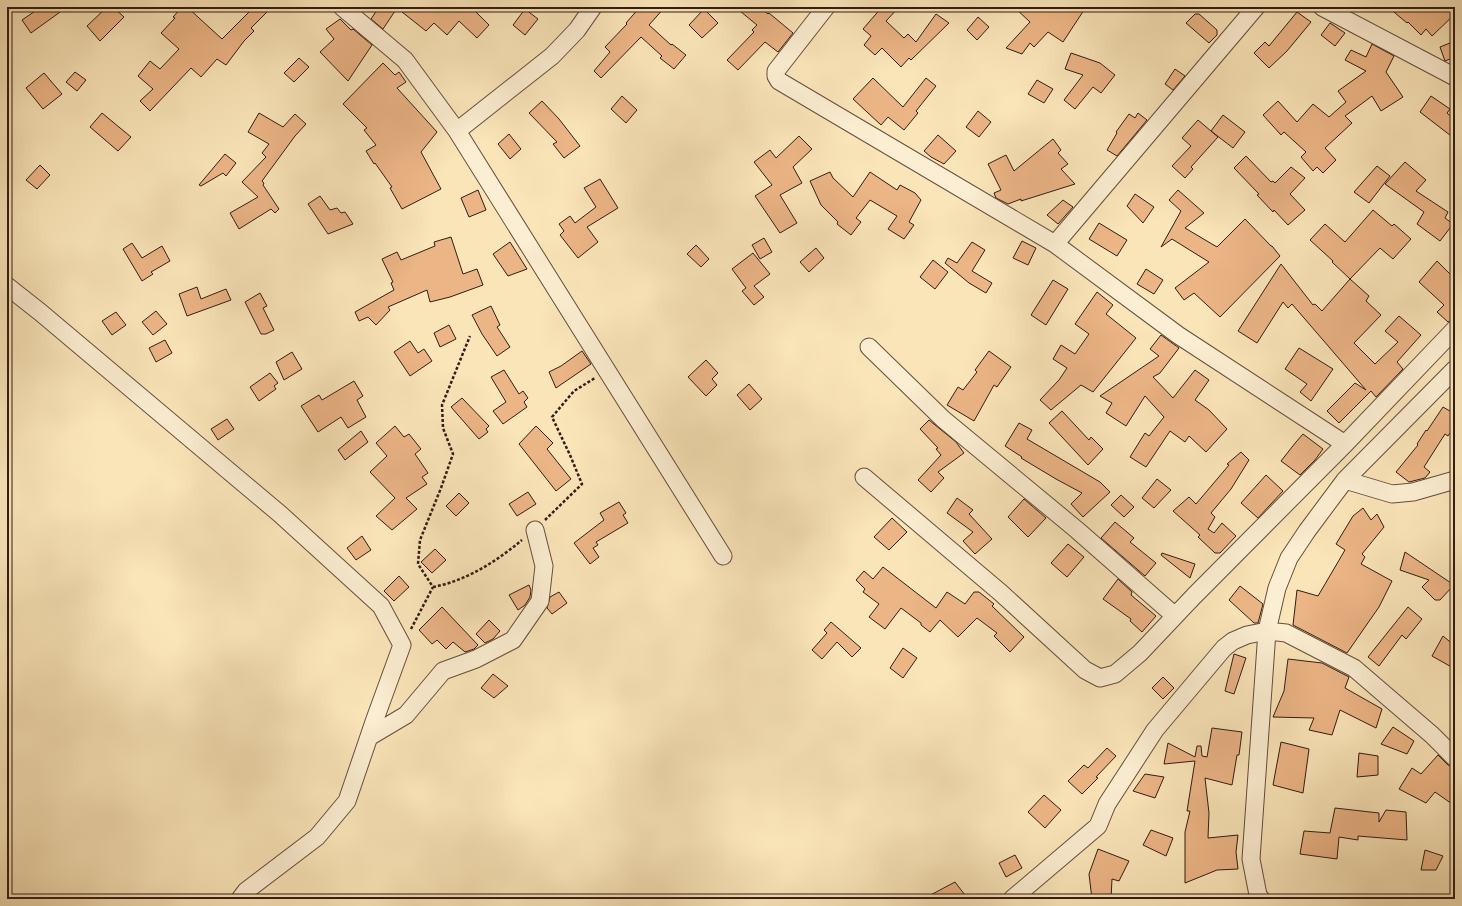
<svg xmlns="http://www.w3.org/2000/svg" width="1462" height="906" font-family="'Libre Caslon Text',serif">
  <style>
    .building { fill: #ecb586; stroke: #331c13 }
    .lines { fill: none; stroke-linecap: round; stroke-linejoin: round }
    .street-casing { stroke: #654e3c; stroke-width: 19 }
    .path { stroke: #331c13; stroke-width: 2.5; stroke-dasharray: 3 2; stroke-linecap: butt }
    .street { stroke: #fceed2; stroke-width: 17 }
  </style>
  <rect width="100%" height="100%" fill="#fae5b9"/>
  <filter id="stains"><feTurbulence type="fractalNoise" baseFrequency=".005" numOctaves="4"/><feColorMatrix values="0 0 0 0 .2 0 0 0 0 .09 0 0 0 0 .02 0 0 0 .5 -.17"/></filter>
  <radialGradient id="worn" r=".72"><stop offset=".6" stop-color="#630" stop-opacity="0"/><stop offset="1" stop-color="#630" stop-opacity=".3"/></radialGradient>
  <path class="building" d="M41,7h26l-36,26 -9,-13z
    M107,7h6l11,10 -24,24 -13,-15z
    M182,7h5l35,32 32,-32h18l-21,21 3,3 -10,10 -18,24 -9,-6 -16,18 -10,-9 -41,43 -10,-10 13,-12 -15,-13 12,-15 10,8 19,-20 -18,-16 14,-15 -2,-1z
    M379,7h92l18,18 -12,13 -18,-17 -12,14 -13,-12 -8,8 -29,-23 -14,21 -12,-10z
    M640,7h25l-16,18 22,20 1,-1 14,11 -12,14 -14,-11 2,-2 -21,-19 -40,41 -7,-7 16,-19 -5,-5 22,-23 -1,-1z
    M735,7h25l8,7 1,-1 24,20 -15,19 -13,-10 -27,28 -11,-10 27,-28 -2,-2 5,-5z
    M882,7h17l-13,14 18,17 4,-4 8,8 20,-28 13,9 -38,37 -2,-2 -8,9 -19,-19 -7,7 -11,-10 7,-9 -8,-7z
    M1014,7h72l-23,35 -15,-10 -14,15 -4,-4 -8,11 -16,-6 24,-26z
    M1388,7h26l7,5 5,-5h29v7l-23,22 -6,-7 -5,6 -13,-13 -1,1z
    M525,9l13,10 -13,16 -12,-10z
    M704,9l14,14 -16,15 -13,-13z
    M1297,12l14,10 -24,29 -18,17 -15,-15 11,-11 4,4z
    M1195,14h4l18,16v5l-8,8 -23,-20z
    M978,17l11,10 -12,13 -10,-10z
    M340,19l11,11 2,-1 19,16 -24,36 -28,-29 14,-13 -8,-10z
    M1330,23l15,10 -10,13 -14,-11z
    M1455,41v16l-10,4 -5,-14z
    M1372,44l22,12 -8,16 17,25 -22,14 -9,-15 -27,20 7,7 -27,25 11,12 -13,13 -6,-6 -4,4 -12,-14 5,-5 -22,-20 -3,3 -18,-20 15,-14 19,21 16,-18 16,13 17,-15 -8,-11 28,-20 -21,-11 6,-10 15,7z
    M1071,53l29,10 15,12 -14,18 -8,-6 -18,22 -11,-9 19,-25 -18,-6z
    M299,58l10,9 -15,15 -10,-9z
    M383,63l12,12 4,-3 7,10 -9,6 40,44 -16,20 20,37 -39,20 -12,-21 2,-1 -17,-24 -1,1 -8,-13 10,-6 -12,-15 3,-2 -24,-24z
    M1175,69l10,7 -12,14 -8,-6z
    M75,72l11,8 -9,11 -11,-9z
    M44,73l18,21 -19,15 -17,-21z
    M873,78l30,29 23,-29 10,8 -20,25 2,2 -14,17 -16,-13 -7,8 -28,-26z
    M1037,80l16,9 -9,14 -16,-9z
    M622,96l15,14 -11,13 -15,-14z
    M1431,96l19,13 -3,4 8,7v19l-35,-27z
    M542,101l17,18 21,27 -16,12 -11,-14 4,-2 -28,-29z
    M978,111l13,11 -12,15 -13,-10z
    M102,113l29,24 -13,14 -28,-24z
    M259,113l24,14 12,-13 11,10 -11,12 -33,45 2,2 -1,2 16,24 -4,4 -4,-4 -32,20 -9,-16 28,-16 -16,-15 24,-25 -4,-4 7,-9 -21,-12z
    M1138,113l9,7 -30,36 -10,-6 10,-17 -1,-1 13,-18 6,4z
    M1223,115l22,17 -12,16 -22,-17z
    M1198,120l20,17 -27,30 2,2 -8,9 -13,-12 19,-20 -9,-8z
    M509,134l12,15 -11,10 -12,-15z
    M938,135l18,16 -12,13 -13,-7 -7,-6z
    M799,136l13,13 -19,18 9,16 -22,12 17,28 -17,10 -25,-37 17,-11 -18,-23 16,-12 6,8z
    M1053,139l8,11 -3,3 10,11 -7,5 14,15 -54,17v-2l-13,5 -12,-6 -2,-5 7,-3 -13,-26 18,-9 8,16z
    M225,154l11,9 -10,13 -3,-3 -22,13 -2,-1z
    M1246,156l25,26 2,-1 2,2 16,-16 14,11 -15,16 15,16 -17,15 -14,-15 -1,2 -16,-17 2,-1 -25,-26z
    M1405,162l21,18 -10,11 32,21 -3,6 8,6 -13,17 -23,-17 7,-12 -39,-28z
    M40,165l10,10 -13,14 -11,-9z
    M1377,166l13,10 -21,27 -15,-11z
    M830,172l3,6 20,19 17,-25 27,18 3,-5 15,8 6,7 -12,22 5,3 -10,14 -16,-10 9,-13 -27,-16 -14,18 5,4 -10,13 -14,-11 1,-2 -17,-17 -11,-24z
    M600,179l18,29 -31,19 11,15 -20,16 -18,-23 4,-4 -5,-7 11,-8 5,7 21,-16 -12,-19z
    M478,190l8,20 -17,7 -8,-19z
    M1178,190l26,23 -19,15 32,19 28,-28 26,27h1l8,10 -60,61 -26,-24 -10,7 -9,-12 34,-26 -37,-23 -11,8 20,-36 -12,-11z
    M1135,194l19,13 -11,16 -16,-17z
    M320,196l10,14 7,-2 4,5 4,-1 8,12 -25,10 -20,-30z
    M1063,200l10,7 -15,17 -11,-9z
    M1373,210l19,16 2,-2 17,15 -18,20 -13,-11 -30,31 -18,-17 1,-1 -23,-21 15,-16 20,18z
    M1099,223l28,17 -10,16 -28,-17z
    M451,237l12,37 14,-5 6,16 -33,12 -20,5 -3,-12 -39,17 2,3 -14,15 -8,-8 -9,4 -4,-9 39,-22 -3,-7 2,-1 -11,-23 15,-7 4,8 34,-14 -1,-4z
    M764,238l8,14 -12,7 -8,-14z
    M1022,241l14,7 -8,17 -15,-7z
    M510,242l17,27 -19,7 -15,-22z
    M972,242l13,8 -13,21 20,12 -6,10 -17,-10 -24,-20 3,-5 9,5z
    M132,243l10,15 20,-12 8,15 -19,11 2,2 -11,7 -19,-32z
    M696,245l13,14 -8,8 -14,-13z
    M816,248l8,10 -15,14 -9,-10z
    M753,253l17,21 -16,12 10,11 -10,8 -12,-14 4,-3 -14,-19z
    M933,260l15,12 -13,17 -15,-12z
    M1437,261l18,18v40l-7,3 -11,-10 7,-7 -25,-23z
    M1281,264l32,41 2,-1 7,7 28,-32 19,17 -3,5 15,14 -27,28 21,21 23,-22 -13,-11 14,-15 22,19 -24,27 6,7 -27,28 -5,-6 -32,32 -12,-12 28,-28 11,7 -74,-86 -4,4 -5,-6 -26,41 -19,-12z
    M1146,269l17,11 -9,14 -17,-10z
    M1053,280l15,9 -22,36 -15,-10z
    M197,287l4,12 25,-10 5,11 -44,16 -8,-22z
    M1097,292l16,13 -7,9 30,24 -43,54 -12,-7 -30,25 -11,-10 19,-20 8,-12 -14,-9 8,-14 14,9 14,-20 -14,-10z
    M260,293l7,13 -4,2 11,22 -8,4h-5l-16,-32z
    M491,306l9,19 -3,2 13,20 -13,9 -15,-22 -10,-19z
    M156,311l11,13 -14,11 -11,-13z
    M116,312l10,13 -14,10 -10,-14z
    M449,325l7,14 -16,8 -6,-14z
    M1161,335l18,13 -19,25 -7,4 20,21 22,-28 14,10 -14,20 14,10 18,19 -21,23 -17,-16 -4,6 -15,-11 -24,36 -16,-10 15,-24 4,3 15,-19 -19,-21 -19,30 -20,-13 6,-10 -12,-7 59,-40 -9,-7z
    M165,340l7,13 -16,9 -7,-14z
    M410,341l8,12 6,-4 8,12 -22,15 -16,-24z
    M1299,348l34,21 -22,32 -11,-9 7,-8 -22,-15z
    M582,351l9,13 -35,24 -7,-16 12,-6z
    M989,351l22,16 -14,20 -3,-2 -20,36 -27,-16 11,-18 5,3 14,-18 -2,-2z
    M292,352l10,17 -18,11 -8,-18z
    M706,360l12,13 -6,6 5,6 -11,11 -18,-19z
    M504,370l15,24 4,-3 5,7 -4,4 3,5 -24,17 -10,-13 13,-9 -15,-25z
    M270,373l8,10 -4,3 2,3 -17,12 -9,-14z
    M354,381l9,15 -6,4 9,17 -18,11 -7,-11 -23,15 -17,-26 18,-11 3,5z
    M749,384l13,15 -12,11 -13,-15z
    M462,398l27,28 -3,3 2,3 -9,7 -28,-32z
    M1443,407l12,7v12l-7,10 -3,-2 -21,33 6,5 -5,6 -16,4 -13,-10 22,-27 -1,-1 9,-14 1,1z
    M1062,411l27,29 2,-3 12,12 -15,16 -39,-42z
    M227,419l7,10 -16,11 -7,-11z
    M929,420l27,22 8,11 -26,19 6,6 -13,14 -13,-12 23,-25 -5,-6 2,-1 -18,-19z
    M1019,423l13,7 -5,9 73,43 10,10 -27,25 -12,-13 11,-11 -26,-14 -35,-21 1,-1 -17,-11z
    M395,426l9,11 5,-3 12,15 -6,5 13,19 -6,4 5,7 -21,14 11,11 -25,21 -16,-14 19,-18 -25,-26 17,-16 -11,-13z
    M536,426l17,17 -6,6 24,30 -15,12 -37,-47z
    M361,431l7,11 -23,18 -7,-10z
    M1303,434l20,15 -8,11 -15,15 -19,-14 15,-19z
    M1241,452l8,8 -18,29 -20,24 4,4 -7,12 6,4 8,-10 14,13 -16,17h-5l-17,-16 2,-2 -27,-24 16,-14 7,7 33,-39 -2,-1z
    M1266,475l17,16 -25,27 -17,-15z
    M1157,479l14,11 -17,18 -12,-10z
    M528,492l8,12 -19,12 -8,-12z
    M459,493l10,10 -13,13 -10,-10z
    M1121,495l13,12 -10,10 -13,-12z
    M957,498l16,12 -4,4 23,25 -17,15 -12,-13 10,-9 -26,-19z
    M1024,499l22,19 -18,19 -20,-20z
    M619,502l7,11 -3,2 5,8 -32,19 2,3 -5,3 6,9 -9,7 -16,-21 30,-23 -4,-7z
    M1363,508l8,12 6,-6 7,13 -22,27 3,3 -4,7 31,17 -13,26 -32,46 -54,-28 4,-35 21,6 27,-46 -9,-6 17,-28z
    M892,518l15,14 -18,18 -15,-13z
    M1115,522l19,16 -4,4 26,21 -11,13 -44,-38z
    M362,536l9,14 -15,10 -9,-12z
    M1068,544l16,13 -17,20 -16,-14z
    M435,549l11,11 -14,13 -11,-11z
    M1405,552l46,31 -1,2 2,2 -12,13h-5l-13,-13 7,-7 -29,-10z
    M1162,553l33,11 -5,14 -29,-23z
    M883,567l53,41 11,-16 18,12 9,-12h5l15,12 -2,2 32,31 -14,15 -16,-16 3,-3 -20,-15 -19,19 -18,-17 -10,12 -9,-7v-2l-20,-15 -16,21 -16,-12 10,-13 -16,-12 2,-3 -9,-9 8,-9 9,8z
    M399,576l10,11 -15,14 -10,-10z
    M1118,579l14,13 -1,3 25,21 -14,16 -12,-11 1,-2 -28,-20z
    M529,585l2,5 -1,7 -5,8 -7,5 -9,-15z
    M1240,586l23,18 -5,19h-4l-25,-23z
    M559,592l8,11 -15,11 -5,-6 3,-11z
    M442,607l36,38 -4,4 -9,3 -12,-10 -7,7 -9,-9 -5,4 -13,-14z
    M1408,607l14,12 -16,20 -4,-4 -23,31 -11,-9z
    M489,620l11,11 -7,8 -8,4 -9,-9z
    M831,622l30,26 -9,9 -15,-15 -15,17 -10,-9 15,-17 -3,-3z
    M1443,636l12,10v23l-23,-13z
    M903,648l14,10 -14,20 -13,-10z
    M1234,654l12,4 -12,36 -9,-3z
    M1288,659l34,4 27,14 -4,11 37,21 -6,19 -36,-18 -8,25 -23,-5 5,-12 -41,-1 11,-26z
    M493,674l15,12 -14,12 -13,-10z
    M1163,677l11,11 -11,11 -11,-11z
    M1393,727l21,14 -7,13 -26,-10z
    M1212,728l30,4 -3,23h-2l-5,30 -27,-7 4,35 -1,25 30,-3 -2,17 2,17 -21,1 -32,13v-51l5,-21h-3l8,-50 -31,3 4,-21 27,14 2,-11h4l1,10 5,1z
    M1281,742l28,7 -6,44 -30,-8z
    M1107,748l9,8 -20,21 2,1 -16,16 -14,-13 16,-16 4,3z
    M1359,753l19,3v19l-21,2z
    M1438,755l10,10 7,3v38l-20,-14 -9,11 -27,-14 13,-21 9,6z
    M1145,774l19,3 -9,21 -22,-7z
    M1044,795l17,15 -16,18 -17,-16z
    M1335,808l44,5v9l7,-12 20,2 1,28 -49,-4v4l-19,-3 -2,22 -37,-5 4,-23 26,2z
    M1151,830l22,8 -7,18 -23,-11z
    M1098,849l31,12 -10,20 -7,-2 -1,20h-19l-3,-25z
    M1425,850l18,6 -7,14h-15z
    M1015,855l7,13 -16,9 -7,-14z
    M955,882l13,17h-45z"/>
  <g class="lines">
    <defs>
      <path id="street" d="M342,7l63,53 52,71 266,425
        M826,7l-50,64v5l3,5 276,163 123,91 167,109
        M1322,7l133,70
        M457,131l95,-75 25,-26 16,-23
        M1055,244l201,-237
        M7,286l33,26 240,202 101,92 21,39 -27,74 -28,82 -30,36 -71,54 -6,8
        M869,347l74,72 134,111 98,86
        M864,477l137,116 84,77 15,8 15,-4 25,-21 54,-57 151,-152 110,-115
        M1345,480l47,14 21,-2 42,-12
        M369,737l37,-22 37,-44 33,-12 37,-19 27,-39 4,-35 -9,-36
        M1012,899l86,-73 9,-22 48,-74 69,-82 9,-7 14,-6 20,-4 19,2 68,35 78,67 23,23
        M1261,899l-3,-4 -7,-36 16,-228 10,-43 12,-30 18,-27 38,-51 110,-111"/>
    </defs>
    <use href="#street" class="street-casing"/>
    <path class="path" d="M545,520l37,-36 -12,-29 -18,-38 22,-26 21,-13
      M433,587c33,-6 64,-26 89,-47
      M411,629l22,-42 -15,-23 2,-24 21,-52 12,-34 -10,-26 -1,-23 28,-69"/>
    <use href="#street" class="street"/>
  </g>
  <rect width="1462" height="906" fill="none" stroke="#fae5b9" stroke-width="24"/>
  <rect x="8" y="8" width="1446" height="890" fill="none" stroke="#331c13" stroke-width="2"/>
  <rect x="12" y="12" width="1438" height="882" fill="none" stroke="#331c13"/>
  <rect width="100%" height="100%" filter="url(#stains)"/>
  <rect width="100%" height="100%" fill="url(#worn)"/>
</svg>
